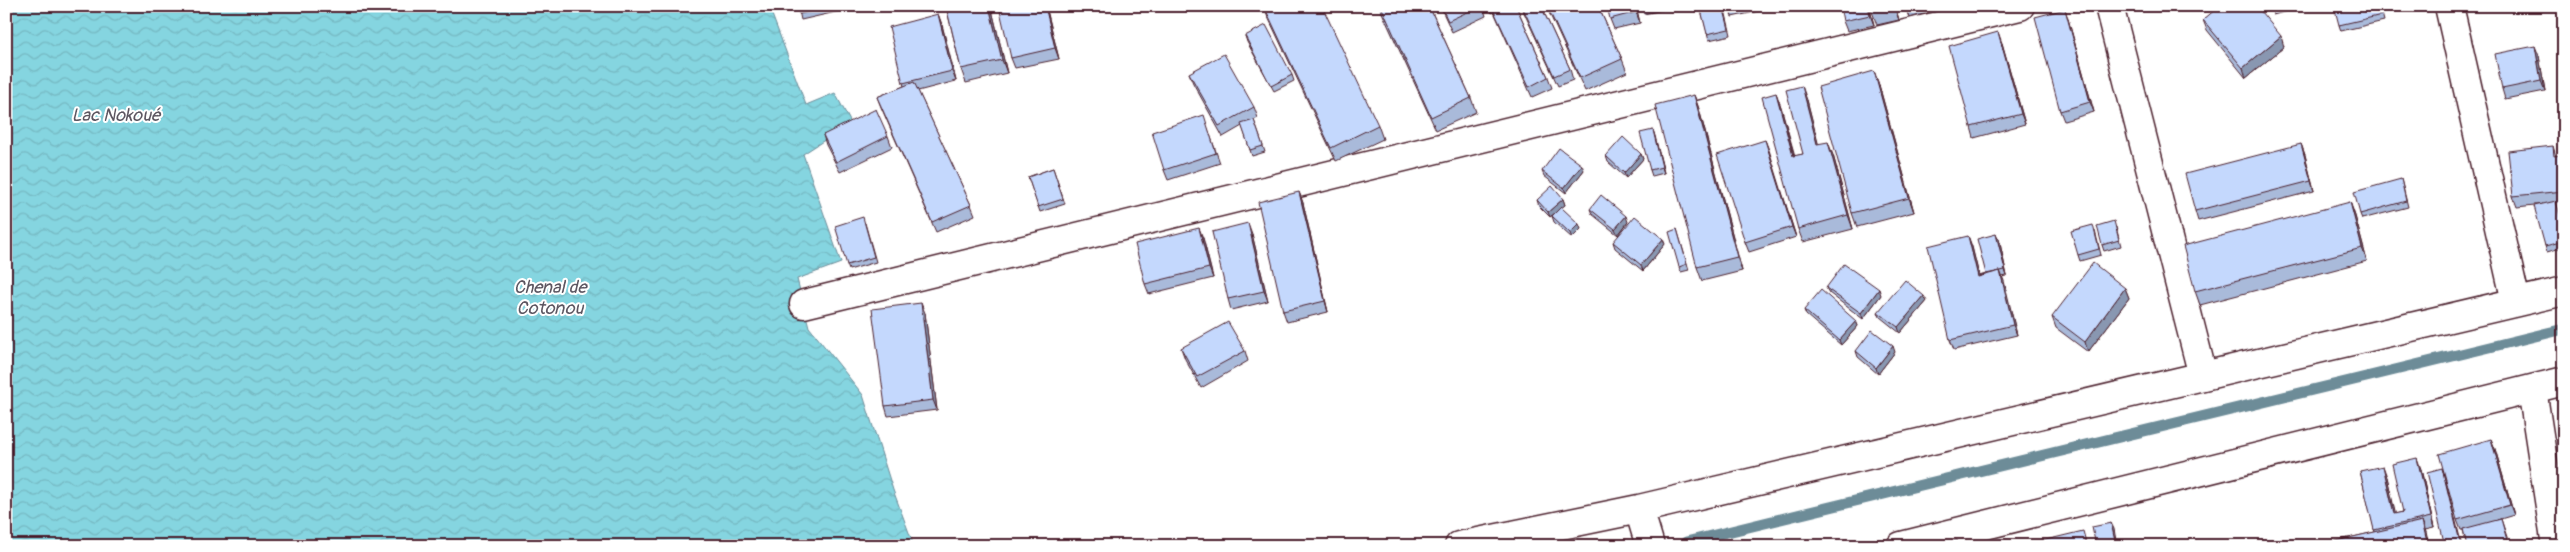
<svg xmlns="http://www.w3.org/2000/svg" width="2570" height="552" font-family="Pangolin,sans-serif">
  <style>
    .water { fill: url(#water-waves); stroke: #6d8c98 }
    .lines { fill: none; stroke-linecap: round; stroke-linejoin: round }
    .stream { stroke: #6d8c98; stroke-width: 11 }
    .minor-casing { stroke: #4a1f2b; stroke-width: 31 }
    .minor { stroke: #fff; stroke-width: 28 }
    .wall { fill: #a9bada; stroke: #4a1f2b }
    .shaded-wall { fill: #8997b1; stroke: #4a1f2b }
    .building { fill: #c4d8fd; stroke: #4a1f2b }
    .labels { text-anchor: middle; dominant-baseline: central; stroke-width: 4; stroke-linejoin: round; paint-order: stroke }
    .water-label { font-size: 18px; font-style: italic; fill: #5c5661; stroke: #fff }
  </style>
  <defs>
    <pattern id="water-waves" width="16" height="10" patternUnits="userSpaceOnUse" patternTransform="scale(1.25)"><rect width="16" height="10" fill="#85d5e0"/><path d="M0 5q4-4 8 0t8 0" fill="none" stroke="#74b6c0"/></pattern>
  </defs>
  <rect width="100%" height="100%" fill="#fff"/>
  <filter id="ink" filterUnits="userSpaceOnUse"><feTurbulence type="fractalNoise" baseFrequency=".02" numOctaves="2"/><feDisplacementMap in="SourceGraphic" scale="10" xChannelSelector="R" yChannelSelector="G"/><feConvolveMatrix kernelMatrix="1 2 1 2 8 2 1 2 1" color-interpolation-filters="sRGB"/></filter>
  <g filter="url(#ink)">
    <path class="water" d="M6,6h767l-2,6 35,93 29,-12 16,30 -48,31 38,109 -44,16 12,48 54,68 30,95 21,56h-908z"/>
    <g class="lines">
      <path class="stream" d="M1686,542l878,-213"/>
      <defs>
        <path id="minor" d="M2109,6l94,370
          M2449,6l67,296
          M804,304l1216,-298
          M2532,389l24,157
          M1639,509l11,37
          M1459,546l180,-37 925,-218
          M1901,546l663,-165"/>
      </defs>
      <use href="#minor" class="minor-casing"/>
      <use href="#minor" class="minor"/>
    </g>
    <path class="wall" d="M798,6h50l1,3 -48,11z
      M946,6h45l16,67 -41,10 -5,-14z
      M998,6h17l-16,4z
      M1018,6h28l13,53 -44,9 -4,-10z
      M1264,6l114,119 5,14 -47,22 -68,-144z
      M1379,6h50l42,92 5,14 -40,18z
      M1440,6h43l3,10 -34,16z
      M1489,6h27l32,71 4,11 -20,9 -38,-85 -2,1z
      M1521,6h20l29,63 3,11 -15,6z
      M1546,6h52l24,53 5,13 -42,19z
      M1636,6l4,17 -26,6 -4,-10z
      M1641,6h21l1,4 -19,4z
      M1700,6h24l7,29 -22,5z
      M1729,6h29l1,5 -27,6z
      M1869,6l5,19 -27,6 -4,-10z
      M1870,6h25l4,14 -22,5z
      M1905,6h20l2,7 -18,5z
      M1931,6h25v1l-23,5z
      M2211,6h45l28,41 -38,31 -39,-48 -4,-10 12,-9z
      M2270,6h36l-33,9z
      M2380,6l4,15 -43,10 -2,-6z
      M938,14l4,11 14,56 -38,10 53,114 4,10 -39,17 -55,-125 -4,-10 27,-11 -1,-3z
      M2068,19l26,93 -30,9 -4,-10z
      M1245,36l47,39 2,6 -20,10 -27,-49z
      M2002,43l23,81 -51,14 -3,-11z
      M2539,56l6,35 -40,8 -3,-10z
      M1874,71l5,14 35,127 -57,15 -5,-14z
      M1189,73l65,34 4,11 -4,2 11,32 -13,4 -10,-30 -19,11 -30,-54z
      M1776,93l5,14 14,49 8,-2 4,-54 11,44 15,11 20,74 -50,13 -5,-13z
      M1694,95l5,14 43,162 -40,10 -5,-14z
      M1207,126l13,37 -52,17 -4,-10z
      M1653,130l11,43 -12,3 -2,-6z
      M823,135l65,1 4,11 -52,25 -14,-27z
      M1765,140l31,97 -47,15 -4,-10z
      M2301,144l4,11 9,36 -116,30 -3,-10z
      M2553,146l3,10 6,-1 -1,-3 3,-6v56h-8l8,26v19l-17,5 -2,-6 -2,-42 -26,3 -4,-11z
      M1641,154l2,5 -17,19 -18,-16 -2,-6z
      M1053,168l12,36 -25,8 -12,-35z
      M1584,170l-18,23 -22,-17 -2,-5z
      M2401,179l7,28 -46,12 -2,-5z
      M1299,192l4,11 25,109 -41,10 -4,-11z
      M1563,199l2,6 -4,2 20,22 -9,9 -18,-16 -2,-6 6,-6 -8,7 -11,-11 -2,-6z
      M2350,202l5,14 12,45 -167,44 -5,-14z
      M1590,209l38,13 -10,13 -26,-21z
      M865,223l11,39 -27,8 -2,-5z
      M2116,227l5,19 -17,5 -2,-6z
      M1677,229l12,41 -8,2 -2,-5z
      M2095,231l6,24 -21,6 -2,-6z
      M1252,234l16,67 -37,9 -3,-11z
      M1996,234l3,5 8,37 -5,1 15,58 -63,15 -4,-10 18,-104 4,11 7,29 7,-2z
      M1203,238l10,40 -64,16 -4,-10z
      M1613,242l52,2 -22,27 -28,-23z
      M1826,288l55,7 -18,24 -34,-26z
      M2125,288l4,10 -41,54 -32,-24 -4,-11z
      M1927,301l-27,32 -20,-16 -2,-5z
      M1804,310l52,11 2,5 -17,19 -35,-30z
      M925,313l12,97 -49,6 -3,-10z
      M1181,348l64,3 3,10 -47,27 -16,-29z
      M1856,351l39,1 -17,22 -20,-17z
      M2491,439l4,10 19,66 -17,5 4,-1 9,27h-43l-4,-16h-2l-4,-10z
      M2421,469l13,59 -9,2 4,16h-115l61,-14 -15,-61 27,6 8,37 8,-2z"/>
    <path class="shaded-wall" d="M989,6h2l16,67 -5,-13z
      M1045,6h1l1,5 12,48 -4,-11z
      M1635,6h1l4,17 -4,-11z
      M1868,6h1l5,19 -4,-10z
      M1894,6h1l4,14z
      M2065,9l3,10 26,93 -4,-10z
      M938,14l4,11 14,56 -4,-10z
      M1998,32l4,11 23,81 -4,-10z
      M2281,36l3,11 -38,31 -3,-10z
      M2535,46l4,10 6,35 -4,-10z
      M1874,71l5,14 35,127 -5,-14z
      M1802,86l5,14 15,58 -5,-14z
      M1776,93l5,14 17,63 -5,-14z
      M1694,95l5,14 43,162 -5,-14z
      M1653,130l2,6 9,37 -2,-6z
      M1765,140l4,10 27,87 -4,-10z
      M1828,142l5,13 20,74 -5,-14z
      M2301,144l4,11 9,36 -3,-10z
      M1641,154l2,5 -17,19 -2,-5z
      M1582,165l2,5 -18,23 -2,-5z
      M1299,192l4,11 25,109 -3,-11z
      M1563,199l2,6 -15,12 -2,-5z
      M2350,202l5,14 12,45 -5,-13z
      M1626,216l2,6 -10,13 -3,-6z
      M1248,223l4,11 16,67 -4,-10z
      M1579,224l2,5 -9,9 -2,-5z
      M1199,228l4,10 10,40 -4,-10z
      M1996,234l3,5 8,37 -2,-6z
      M1968,236l4,11 10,40 -4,-10z
      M1663,239l2,5 -22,27 -2,-6z
      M2000,271l4,10 13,54 -4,-10z
      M2125,288l4,10 -41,54 -3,-10z
      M1879,289l2,6 -18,24 -2,-6z
      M1924,296l3,5 -27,32 -2,-6z
      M921,303l4,10 12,97 -4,-10z
      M1856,321l2,5 -17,19 -2,-5z
      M1893,346l2,6 -17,22 -2,-6z
      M2491,439l4,10 19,66 -4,-10z
      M2417,458l4,11 13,59 -3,-11z
      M2383,466l4,11 11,48 -4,-11z
      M2442,468l2,6 18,72h-1z
      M2422,521l4,11 3,14h-1z
      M2111,523l3,6 3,17h-1z"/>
    <path class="building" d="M798,6h38l-37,8z
      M946,6h43l13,54 -41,9z
      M1018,6h27l10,42 -44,10 -11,-47z
      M1264,6h58l56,119 -47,23z
      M1381,6h48l42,92 -40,19z
      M1441,6h39l-32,15z
      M1500,6h16l32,71 -19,10 -36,-78z
      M1522,6h19l29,63 -16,7z
      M1547,6h51l24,53 -42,19z
      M1607,6h28l1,6 -26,7z
      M1700,6h23l6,23 -22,5z
      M1729,6h23l-22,6z
      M1840,6h28l2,9 -27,6z
      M1870,6h24v1l-22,4z
      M2216,6h40l25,30 -38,32 -40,-48 14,-12z
      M2334,6h46l2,9 -43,10z
      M2065,9l25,93 -30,9 -25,-94z
      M938,14l14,57 -49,12 -14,-56z
      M1266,25l26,50 -21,11 -26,-50z
      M1998,32l23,82 -50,13 -22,-81z
      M2535,46l6,35 -39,8 -7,-35z
      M1224,54l30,53 -35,19 -30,-53z
      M1874,71l35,127 -57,15 -34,-126z
      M914,82l57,123 -39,17 -55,-125z
      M1802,86l15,58 11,-2 20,73 -50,14 -36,-132 14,-4 17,63 10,-2 -17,-64z
      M1694,95l43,162 -40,10 -42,-162z
      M876,109l12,27 -52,26 -13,-27z
      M1204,115l12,38 -52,17 -12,-38z
      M1254,120l9,26 -13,4 -9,-26z
      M1653,130l9,37 -12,3 -10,-37z
      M1623,137l18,17 -17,19 -18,-17z
      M1765,140l27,87 -47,15 -28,-87z
      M2301,144l10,37 -116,30 -10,-37z
      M2553,146l1,10 10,-1v36l-51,5 -5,-45z
      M2564,146v8l-3,-2z
      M1559,148l23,17 -18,23 -22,-17z
      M1053,168l10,31 -25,8 -10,-30z
      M2401,179l5,22 -46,13 -6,-22z
      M1552,186l11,13 -15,13 -11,-12z
      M1299,192l26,109 -42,10 -25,-109z
      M1601,195l25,21 -11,13 -25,-20z
      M2556,201l8,30v10l-19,5 -11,-40z
      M2350,202l12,46 -167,43 -12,-45z
      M1561,207l18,17 -9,9 -18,-17z
      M1635,216l28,23 -22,26 -28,-23z
      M863,217l11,40 -27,8 -12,-39z
      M2114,221l5,19 -17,5 -5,-19z
      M1248,223l16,68 -36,8 -16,-67z
      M2093,225l6,24 -21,6 -7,-24z
      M1199,228l10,40 -64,16 -10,-40z
      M1677,229l10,35 -8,3 -10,-35z
      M1996,234l9,36 -19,4 -9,-35z
      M1968,236l10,41 22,-6 13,54 -63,15 -22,-94z
      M2093,263l32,25 -40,54 -33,-25z
      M1844,264l35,25 -18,24 -35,-25z
      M1905,280l19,16 -26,31 -20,-15z
      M1821,290l35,31 -17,19 -35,-30z
      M921,303l12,97 -48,6 -13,-97z
      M1228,322l17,29 -48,26 -16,-29z
      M1872,330l21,16 -17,22 -20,-17z
      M2564,418v36l-7,-34z
      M2491,439l19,66 -53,15 -18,-66z
      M2417,458l14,59 -57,13 -14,-59 23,-5 11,48 9,-2 -11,-48z
      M2442,468l19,78h-16l-18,-74z
      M2562,468h2v10z
      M2501,519l6,21 -22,6h-18l-4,-17z
      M2422,521l6,25h-114z
      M2111,523l5,23h-20l-4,-19z
      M2083,531l4,15h-62v-1z
      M1957,540l2,6h-28z
      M2508,542l1,4h-19z"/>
  </g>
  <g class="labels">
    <g class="water-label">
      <text x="116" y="115">Lac Nokoué</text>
      <text x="550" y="287">Chenal de<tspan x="550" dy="21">Cotonou</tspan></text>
    </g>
  </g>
  <rect width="2570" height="552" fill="none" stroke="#fff" stroke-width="25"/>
  <rect x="12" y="12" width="2545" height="527" fill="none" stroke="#4a1f2b" stroke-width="2" filter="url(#ink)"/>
</svg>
